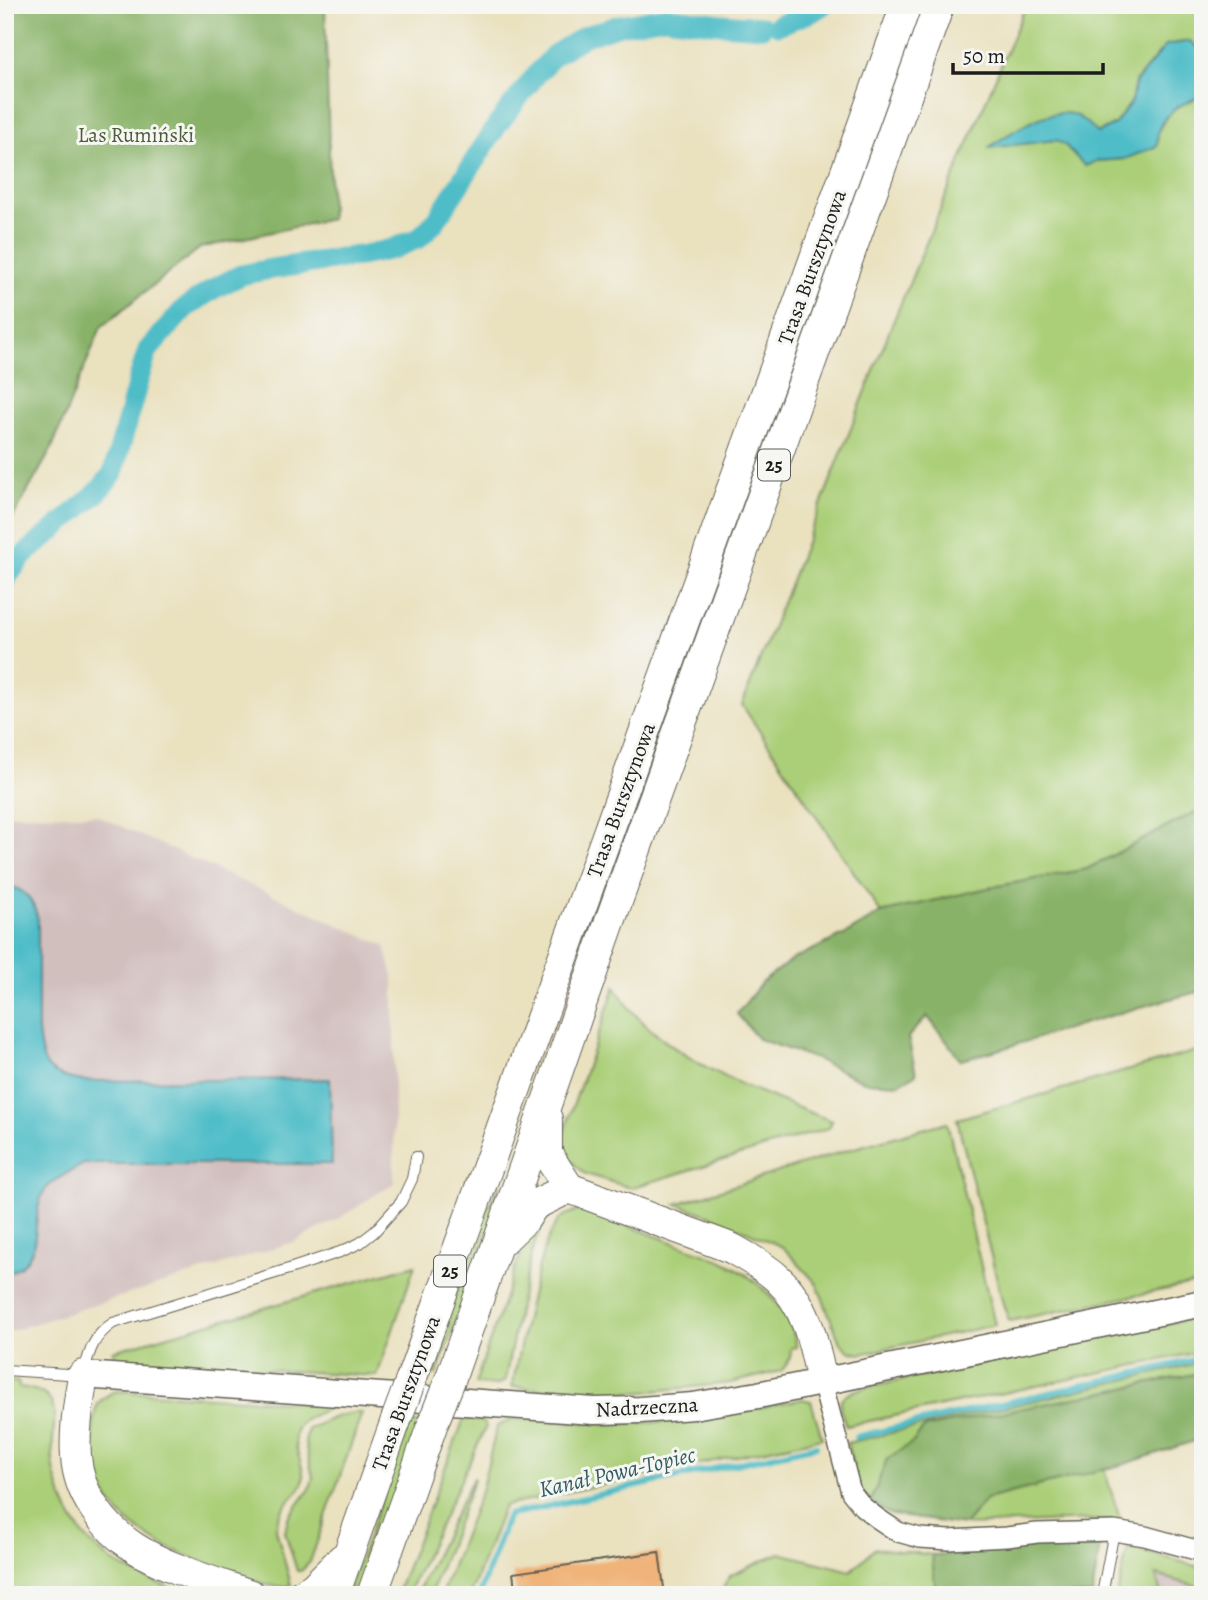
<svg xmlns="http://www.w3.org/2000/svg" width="1208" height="1600" font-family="Alegreya,serif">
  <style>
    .industrial { fill: #d1bfbe }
    .green { fill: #abcf78; stroke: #64764a; stroke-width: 2 }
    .forest { fill: #88b268; stroke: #526742; stroke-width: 2 }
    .water { fill: #50bdc8; stroke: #366c72; stroke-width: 2 }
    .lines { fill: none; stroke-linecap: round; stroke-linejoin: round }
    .stream { stroke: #50bdc8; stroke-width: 6 }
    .canal { stroke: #50bdc8; stroke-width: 21 }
    .building { fill: #f0b47a }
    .lane-casing { stroke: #646155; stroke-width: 12 }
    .street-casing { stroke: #646155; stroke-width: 22 }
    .secondary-casing { stroke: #646155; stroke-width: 29 }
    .primary-casing { stroke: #646155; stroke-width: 32 }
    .lane { stroke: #fff; stroke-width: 10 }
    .street { stroke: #fff; stroke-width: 19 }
    .secondary { stroke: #fff; stroke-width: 26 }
    .primary { stroke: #fff; stroke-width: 30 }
    .primary-bridge-casing { stroke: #646155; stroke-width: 32; stroke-linecap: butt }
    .primary-bridge { stroke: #fff; stroke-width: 30 }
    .labels { text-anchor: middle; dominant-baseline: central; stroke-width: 6; stroke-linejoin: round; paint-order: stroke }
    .shield { fill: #f6f6f2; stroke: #5d5d5c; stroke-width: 2 }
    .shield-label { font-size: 19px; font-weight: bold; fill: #1c1c1c }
    .park-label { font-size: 21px; fill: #4e5b3c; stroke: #f6f6f2 }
    .street-label { font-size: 21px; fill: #1c1c1c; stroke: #f6f6f2 }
    .water-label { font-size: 23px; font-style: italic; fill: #315c61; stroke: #f6f6f2 }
  </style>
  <rect width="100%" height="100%" fill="#f6f6f2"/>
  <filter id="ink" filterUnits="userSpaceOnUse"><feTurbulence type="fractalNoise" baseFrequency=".0143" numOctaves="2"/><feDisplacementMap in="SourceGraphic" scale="14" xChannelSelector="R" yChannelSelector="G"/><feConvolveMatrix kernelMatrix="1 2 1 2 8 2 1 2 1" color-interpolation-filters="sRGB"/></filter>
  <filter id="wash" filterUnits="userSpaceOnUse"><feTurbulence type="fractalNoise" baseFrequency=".00686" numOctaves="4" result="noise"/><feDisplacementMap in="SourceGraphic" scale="28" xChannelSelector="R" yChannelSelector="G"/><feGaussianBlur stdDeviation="1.57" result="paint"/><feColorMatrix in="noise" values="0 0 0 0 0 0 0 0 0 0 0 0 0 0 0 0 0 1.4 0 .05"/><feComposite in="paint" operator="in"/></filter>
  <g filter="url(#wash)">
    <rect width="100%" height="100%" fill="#eae1bf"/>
    <path class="industrial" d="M5,814l91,1 289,131 9,34v203l-56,36 -44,23 -289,91z
      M1128,1547l75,21v27h-86z"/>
    <path class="green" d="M1026,5h177v47l-13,-11 -24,4 -31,37 -4,20 -16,22 -17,9 -22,-18 -87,32 67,-7 10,6 19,20 12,-5 28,-2 34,-30 11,-18 20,-11 13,-4v712l-116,61 -99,19 -107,25 -139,-208 149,-378z
      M615,987c6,9 12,18 19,26 48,54 133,82 198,108l-3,7 -198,60 -45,-14 -12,-10 -7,-10 -4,-15 3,-13z
      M1203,1049v233l-194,39 -6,-17 -46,-185z
      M947,1122l48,203 -135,29 -11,-3 -9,-8 -23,-59 -34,-37 -72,-31 -35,-12 175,-55z
      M500,1183l-6,30 -57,161h-11l61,-165z
      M555,1207l-13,16 -10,29 -13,54 -14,75 -7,4 -23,-1 40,-116 15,-36 9,-17z
      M582,1209c27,10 54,20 82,30 18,7 38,13 56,21 36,16 69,47 77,87l-6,1 -1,10 -3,6 -6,7 -51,12 -87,9 -49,1 -82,-6c7,-32 27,-154 50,-170 5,-4 14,-5 20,-8z
      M415,1265l-38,111 -255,-15 -7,-4 -2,-6z
      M1203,1316v35l-357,75 -6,-17 1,-10 7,-5 8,-4z
      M1203,1362v11h-3l-276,55 -11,14 -26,17 -17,45 -8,-4 -15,-57z
      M5,1381l13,1 1,5c52,5 30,38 34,74 2,20 12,48 24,65 25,39 71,54 113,69h-185z
      M116,1391l220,14c-8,4 -30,12 -35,18 -18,18 10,45 0,64 -2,4 -5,6 -8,9 -9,10 -16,20 -17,33l15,56c-15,6 -42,-7 -57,-12 -47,-17 -105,-34 -130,-81 -3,-7 -7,-13 -9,-20 -3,-14 -3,-29 -2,-43 1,-20 3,-30 23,-38z
      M802,1399l9,2 11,37 -318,68 -34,89h-29l41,-107 15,-62 16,-7 103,5 61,-3 53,-7z
      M353,1413h9l-52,149 -9,9h-4l-12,-39 3,-14 22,-29 3,-12 -8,-34 3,-14 27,-12z
      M464,1419l18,2 4,6 -79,168h-11z
      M409,1423h11l-62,172h-11z
      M1104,1469l17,53 -30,-2 -127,5 22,-26z
      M473,1478l1,1 -44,116h-14z
      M1128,1547l75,21v20l-47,-13 5,20h-44z
      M875,1548l57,7 4,40h-216l9,-19 51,-23 71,18z"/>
    <path class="forest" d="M5,5h320l6,214 -131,29 -99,79 -50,123 -39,69 -7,7z
      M1203,808v183c-82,18 -161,48 -242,69l-34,-44 -19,21 8,37 -18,10 -33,-2 -49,-23 -58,-20 -21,-25 25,-32 31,-23 51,-24 37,-22 107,-25 99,-19z
      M1200,1373h3v65l-78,26 -139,35 -22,26 -72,-10 -22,-11 17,-45 26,-17 11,-14z
      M1082,1541l18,5 -8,49h-156l-4,-40 35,-2z"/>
    <path class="water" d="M1190,41l13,11v44c-18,6 -37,14 -44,33 -2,5 -1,12 -2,17l-32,13 -28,2 -12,5 -19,-20 -10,-6 -68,8c21,-14 60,-43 87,-33 8,3 16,13 23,18l17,-9 16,-22 4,-19 31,-38z
      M5,884c22,7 27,14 33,35v112c4,35 8,45 45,50l247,-2 2,85h-248c-12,7 -29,14 -38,25 -16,21 -3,55 -22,74 -4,5 -13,9 -19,12z"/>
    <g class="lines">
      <path class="stream" d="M856,1437l347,-79
        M479,1595l29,-80 308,-69"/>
      <path class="canal" d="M778,25l34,-13 11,-7
        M5,583l2,-6 16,-21 75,-64 15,-19 26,-95 9,-28 37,-42 30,-20 26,-13 30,-6 94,-14 27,-6 27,-11 16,-16 63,-98 38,-49 18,-20 31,-19 35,-11 45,-8 56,7 41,3"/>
    </g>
    <g id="blocks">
      <path class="building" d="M659,1552l6,43h-149l-3,-22z"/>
    </g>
  </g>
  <g filter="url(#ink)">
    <use href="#blocks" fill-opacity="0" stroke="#646155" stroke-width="2"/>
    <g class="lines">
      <defs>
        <path id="lane" d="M5,1370l78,5c6,-22 9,-38 30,-52l179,-55 48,-16 20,-9 14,-11 27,-30 11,-23 4,-22
          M1102,1595l12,-64"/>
        <path id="street" d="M822,1382l29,110 12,15 14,11 21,14 22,6 29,2 58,-3 30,-4 77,-2 31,5 58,16"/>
        <path id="secondary" d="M83,1375l511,36 46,-1 53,-4 65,-11 445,-92"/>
        <path id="primary" d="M547,1119v35l22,34 162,60c16,9 33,18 46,30 30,27 37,66 45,104
          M505,1238l20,-19 9,-14 35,-17
          M83,1375c-4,27 -9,54 -7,81 2,38 28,72 59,92 33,21 80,34 116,47
          M412,1377l494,-1372
          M450,1380l159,-456 330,-919
          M301,1595l12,-7 29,-29
          M334,1595l62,-175
          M372,1595l61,-172"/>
      </defs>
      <use href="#lane" class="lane-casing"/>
      <use href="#street" class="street-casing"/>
      <use href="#secondary" class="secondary-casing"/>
      <use href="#primary" class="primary-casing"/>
      <use href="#lane" class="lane"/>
      <use href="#street" class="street"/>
      <use href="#secondary" class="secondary"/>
      <use href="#primary" class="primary"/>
      <defs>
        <path id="primary-bridge" d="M396,1420l16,-43
          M433,1423l17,-43"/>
      </defs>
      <use href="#primary-bridge" class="primary-bridge-casing"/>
      <use href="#primary-bridge" class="primary-bridge"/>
    </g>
  </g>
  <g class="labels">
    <g class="shield">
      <rect x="758" y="449.5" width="32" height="31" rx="5"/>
      <rect x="434" y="1255.5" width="32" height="31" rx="5"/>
    </g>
    <g class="shield-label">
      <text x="774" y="465">25</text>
      <text x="450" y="1271">25</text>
    </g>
    <g class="park-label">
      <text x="136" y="135">Las Rumiński</text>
    </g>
    <g class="street-label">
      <text transform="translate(812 267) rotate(-70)">Trasa Bursztynowa</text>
      <text transform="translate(621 800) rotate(-70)">Trasa Bursztynowa</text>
      <text transform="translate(406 1393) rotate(-70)">Trasa Bursztynowa</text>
      <text transform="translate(647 1407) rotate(-3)">Nadrzeczna</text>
    </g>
    <g class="water-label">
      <text transform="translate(617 1472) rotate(-13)">Kanał Powa-Topiec</text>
    </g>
  </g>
  <rect width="1208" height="1600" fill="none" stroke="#f6f6f2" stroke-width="28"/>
  <path d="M953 63v10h150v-10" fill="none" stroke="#1c1c1c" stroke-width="3.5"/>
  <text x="963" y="63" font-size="21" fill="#1c1c1c" stroke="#f6f6f2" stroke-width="5" paint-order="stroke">50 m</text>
</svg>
